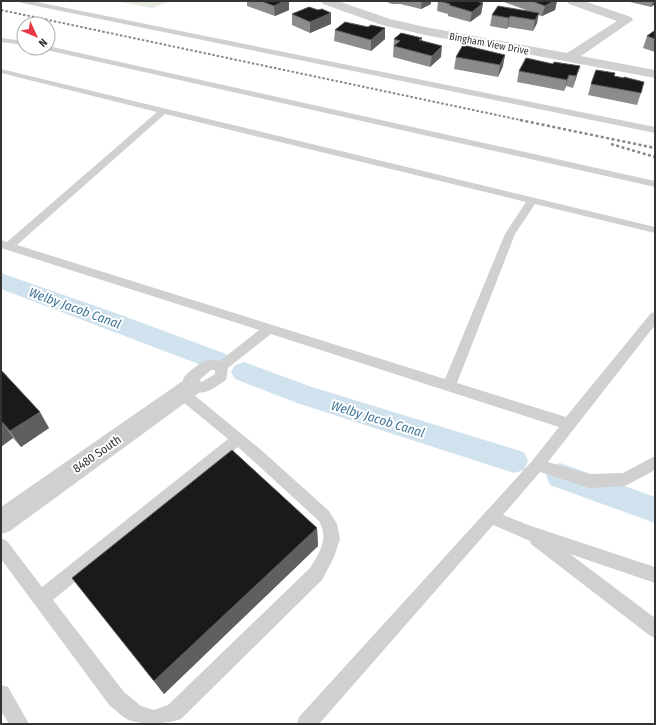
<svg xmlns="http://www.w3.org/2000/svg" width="656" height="725" font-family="'Fira Sans Condensed',sans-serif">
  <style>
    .green { fill: #e6ecdf }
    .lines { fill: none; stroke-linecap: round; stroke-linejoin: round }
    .canal { fill: #cfe2ee; fill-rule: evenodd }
    .lane { fill: #d0d0d0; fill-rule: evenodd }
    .street { fill: #d0d0d0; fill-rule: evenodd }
    .rail-far1 { stroke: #888; stroke-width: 2; stroke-dasharray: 2.5 2; stroke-linecap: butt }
    .rail { stroke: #888; stroke-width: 2.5; stroke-dasharray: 3 2.5; stroke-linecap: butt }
    .wall { fill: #8c8c8c }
    .shaded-wall { fill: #5f5f5f }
    .building { fill: #1a1a1a; stroke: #5f5f5f }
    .labels { text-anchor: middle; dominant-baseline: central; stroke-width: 4; stroke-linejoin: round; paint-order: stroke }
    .far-street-label { font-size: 10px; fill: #333; stroke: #fff }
    .street-label { font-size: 12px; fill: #333; stroke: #fff }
    .water-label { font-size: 13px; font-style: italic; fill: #3f7597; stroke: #fff }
  </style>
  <rect width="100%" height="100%" fill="#fff"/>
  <path class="green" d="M115,1h56l-19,7z"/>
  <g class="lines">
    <path class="canal" d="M1,273l120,42 105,39 3,7 -3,7 -9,3 -216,-82z
      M244,362l68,25 202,62 10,3 4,9 -4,9 -10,3 -217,-70 -62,-24 -4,-7 4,-7z
      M560,463l95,34v26l-105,-38 -4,-9 4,-9z"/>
    <path class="lane" d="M18,1h14l623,126v6l-633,-130z
      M1,38l23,3v4l-23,-3z
      M48,46l607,135v6l-609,-137 -4,-2h6z
      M1,69l654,158v6l-120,-29 -20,30 -58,149 109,34 85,-104 4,-1v13l-107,137 41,12 34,-1 32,-17v14l-30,16 -36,2 -49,-16 -37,43 28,11 124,41v16l-85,-29 85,64v20l-6,-3 -118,-91 -1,-3 -37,-16 -174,199h-22l2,-7 233,-256 27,-34 -288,-93 -43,34 -2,12c-15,10 -20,16 -38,10l72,59 69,62 8,13 3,15 -6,18 -12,23 -141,139c-14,5 -36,6 -50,2 -8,-3 -14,-10 -21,-15l-109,-147v-21l6,3 35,46 186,-148 -51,-42 -2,-4 2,-4 5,-1 5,2 -4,-11c4,-7 19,-18 27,-19 3,0 6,1 10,1l39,-31 -258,-82v-8l6,2 150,-130 -156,-39zM165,114l361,88 -21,32 -60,145 -428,-134zM211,370h4v4l-13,8h-5zM238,447l81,74c10,18 1,31 -9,47l-142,137 -14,5 -13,-4 -17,-14 -71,-92z
      M1,685l7,2 21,37h-20l-8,-13z"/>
    <path class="street" d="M321,1h17l52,18 35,8 142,26 50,-32 -48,-17 -2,-3h17l47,16 2,3 -52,36 74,14v8l-230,-43 -43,-10 -59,-21z
      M192,377l8,3 3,6 -3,6 -190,139 -9,3v-27l183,-127z"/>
    <path class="rail-far1" d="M1,10l524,111"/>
    <path class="rail" d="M520,120l135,28
      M611,144l44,13"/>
  </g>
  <path class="wall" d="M247,1h42v9l-14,6 -28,-10z
    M384,1h47v3l-10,5 -21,-5h-8z
    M438,1l45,2 -2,11 -11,8 -22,-6v-2l-11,-3z
    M504,1h53l-2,9 -13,6 -4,-1 -1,8 -4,8 -25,-4 -1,2 -17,-3 2,-11 34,-5 -22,-8z
    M626,1h29v3l-4,3z
    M318,10l13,14 -21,9 -18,-8v-11z
    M368,27l17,12 -14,12 -37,-10 1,-11z
    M655,32v20l-12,-4 4,-12z
    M422,38v3l19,16 -11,10 -37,-10 1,-18z
    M463,45l40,21 -5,11 -44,-8 2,-12z
    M553,64l27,2 -7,22 -7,-2 -2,5 -47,-9 2,-11z
    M614,76l27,17 -4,12 -49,-10 3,-11z
    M1,370l48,58 -28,19 -8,-9 -11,8 -1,-1z
    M317,528l1,18 -154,148 -92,-116z"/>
  <path class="shaded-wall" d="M284,1h5v9l-14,6 -1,-10z
    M422,1h9v3l-10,5z
    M554,1h3l-2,9 -13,6 3,-10z
    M653,1h2v3l-4,3z
    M483,3l-2,11 -11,8 2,-10z
    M331,13v11l-21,9v-11z
    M539,13l-2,10 -4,8 2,-11z
    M510,16l-2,11 -1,2 2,-11z
    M385,28v11l-14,12v-11z
    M442,46l-1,11 -11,10 2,-11z
    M505,55l-2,11 -5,11 2,-12z
    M580,66l-4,12 -3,10 3,-12z
    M569,75l-3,11 -2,5 3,-11z
    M40,412l9,16 -28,19 -11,-16z
    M2,422l11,16 -11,8 -1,-1v-22z
    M317,528l1,18 -154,148 -10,-13z"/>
  <path class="building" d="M261,1h23l-10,5z
    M439,1h37l7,2 -11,9 -23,-7 1,-1z
    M532,1h22l-9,5z
    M498,6l41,7 -4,7 -25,-4 -1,2 -17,-3z
    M309,7l9,3 4,-1 9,4 -21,9 -18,-8z
    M345,22l23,5 3,-2 14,3 -14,12 -36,-10z
    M654,31l1,1v7l-8,-3z
    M401,33l21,5 -3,2 23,6 -10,10 -38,-10 6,-5 -6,-2z
    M463,45l42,10 -5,10 -44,-8z
    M526,58l27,6 1,-2 26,4 -4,10 -7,-1 -2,5 -48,-9z
    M596,70l19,3 -1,3 10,2v-1l20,5 -3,11 -50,-9z
    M1,370l39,42 -30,19 -8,-9 -1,1z
    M232,450l85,78 -163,153 -82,-103z"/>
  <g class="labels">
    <g class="far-street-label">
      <text transform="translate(489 44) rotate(11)">Bingham View Drive</text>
    </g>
    <g class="street-label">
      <text transform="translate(97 454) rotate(-35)">8480 South</text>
    </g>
    <g class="water-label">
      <text transform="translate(75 308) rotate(20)">Welby Jacob Canal</text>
      <text transform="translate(378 419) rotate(17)">Welby Jacob Canal</text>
    </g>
  </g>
  <rect width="656" height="725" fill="none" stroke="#333333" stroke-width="4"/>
  <g transform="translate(36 36) rotate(134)"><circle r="19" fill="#ffffff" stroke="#adadad"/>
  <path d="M0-3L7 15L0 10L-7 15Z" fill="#e63946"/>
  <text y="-6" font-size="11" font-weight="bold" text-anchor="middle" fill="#333333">N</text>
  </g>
</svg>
